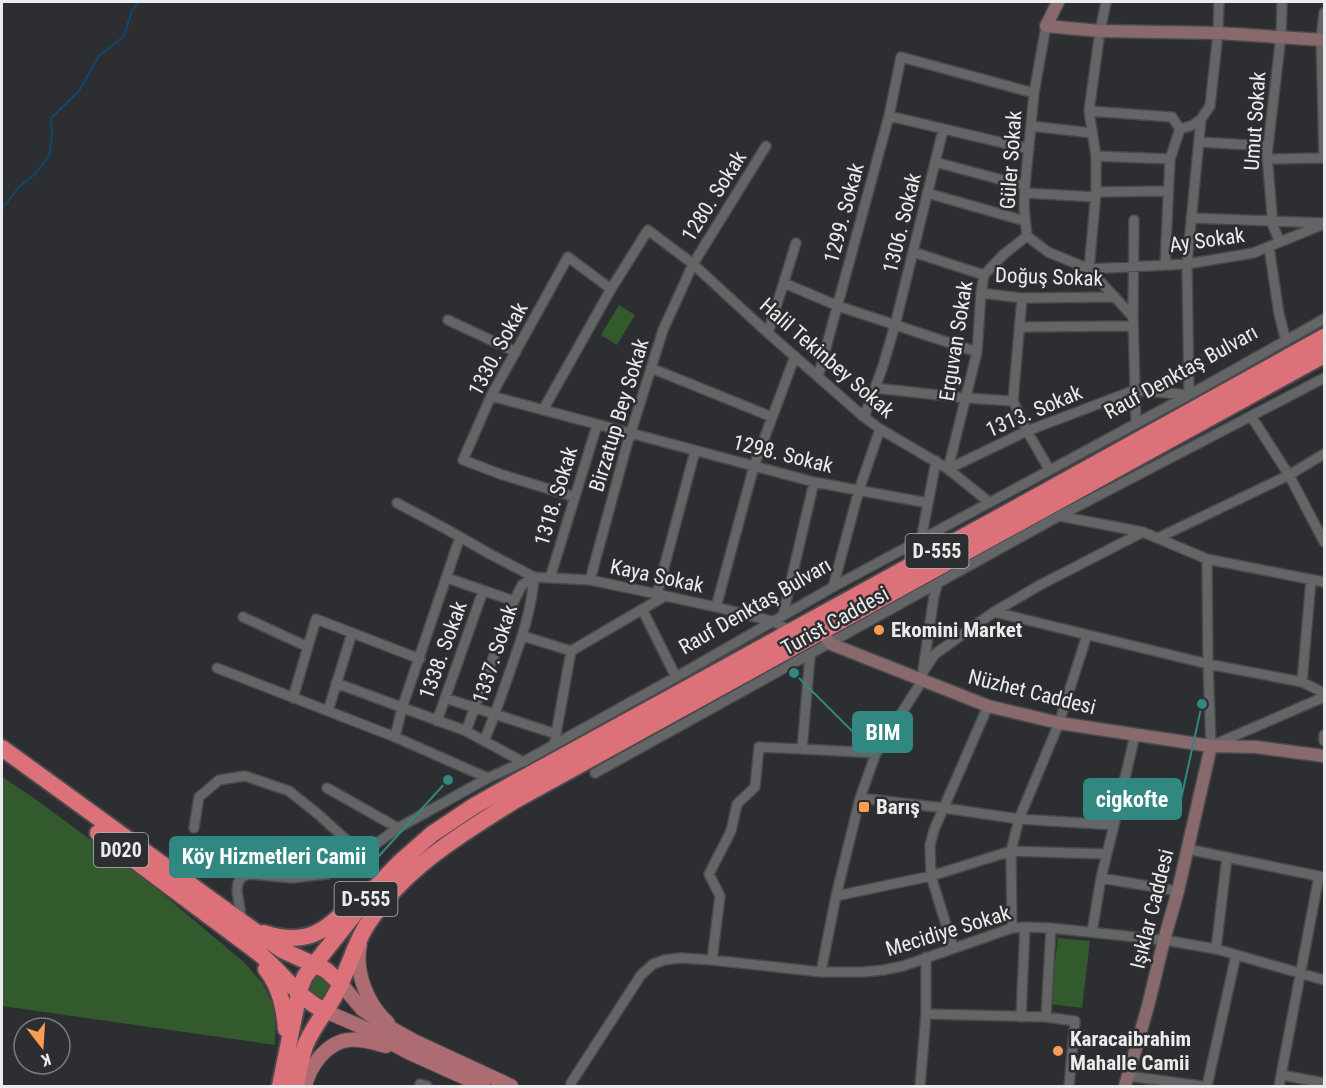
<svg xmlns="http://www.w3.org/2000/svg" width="1326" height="1088" font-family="'Roboto Condensed',sans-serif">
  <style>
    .green { fill: #335a2c }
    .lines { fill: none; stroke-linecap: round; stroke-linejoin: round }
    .stream { stroke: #0d486e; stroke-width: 2 }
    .street-casing { stroke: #49494c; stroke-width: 12 }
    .secondary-casing { stroke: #49494c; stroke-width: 15 }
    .primary-casing { stroke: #49494c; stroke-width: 16 }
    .highway-casing { stroke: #49494c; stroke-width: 20 }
    .street { stroke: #636567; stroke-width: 9 }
    .secondary { stroke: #88696c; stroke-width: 12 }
    .primary { stroke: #ac6c72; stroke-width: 14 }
    .highway { stroke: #dd7179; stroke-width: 16 }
    .poi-dot { fill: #fc9d53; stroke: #2d2e31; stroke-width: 2 }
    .labels { text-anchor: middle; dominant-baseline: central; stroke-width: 5; stroke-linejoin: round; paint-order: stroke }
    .shield { fill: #2d2e31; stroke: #b3b3b5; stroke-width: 1.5 }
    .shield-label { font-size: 20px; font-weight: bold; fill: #ececee }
    .street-label { font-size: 21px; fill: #ececee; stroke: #2d2e31 }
    .poi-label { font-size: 21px; font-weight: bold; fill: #ececee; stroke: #2d2e31; text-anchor: start }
    .leader { fill: none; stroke: #308881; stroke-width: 2 }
    .callout-dot { fill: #308881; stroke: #2d2e31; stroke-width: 2 }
    .callout { fill: #308881; stroke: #308881; stroke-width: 2 }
    .callout-label { font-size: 22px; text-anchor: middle; font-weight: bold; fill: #fff }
  </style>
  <rect width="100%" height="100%" fill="#2d2e31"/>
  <path class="green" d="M619,305l16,10 -18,30 -16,-10z
    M2,777l29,19 121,89 93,78 18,21 13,27 -1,34 -273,-39z
    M1058,938l32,3 -8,67 -32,-4z
    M320,974l13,9 -9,18 -13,-3 -5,-13 9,-10z"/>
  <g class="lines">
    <path class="stream" d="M2,209l17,-22 17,-14 13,-17 3,-19 -1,-19 28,-27 20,-35 25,-20 8,-26 7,-8"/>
    <defs>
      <path id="street" d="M1106,2l-6,29 -11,80 7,45v36l-7,77 98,-5 66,-11 71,-29
        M1046,26l-12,67 -9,93 -1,22 3,28 21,16 41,17 44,48 3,106
        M1089,111l83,6 8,12
        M889,116l140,33
        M1031,126l61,7
        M1199,142l69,4
        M1096,156l74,3
        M1267,159l57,-1 -3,-119 3,-26
        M935,162l90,24
        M1096,192l72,-1
        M927,193l98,28
        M1025,193l71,4
        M1191,218l133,5
        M1280,242l-7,-16 -6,-71 14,-119 1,-34
        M1269,247l10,67 7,27
        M913,252l71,23
        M1165,265l5,-106 10,-30 13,-4 8,-6 9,-13 8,-73 1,-31
        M784,283l54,23 139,46
        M981,293l41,5 93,-1
        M1022,298l-9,103 14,30 22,38
        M1133,317l1,-97
        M448,320l68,32
        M1019,327l114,-1
        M768,333l28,-90
        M651,368l121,49
        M818,377l71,-261 12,-59 133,36
        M875,388l91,10 47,3
        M491,396l323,86 114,21
        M543,410l68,-121 37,-59 45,34 75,69 96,84 16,12 68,40 41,33
        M1251,416l38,59 35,67
        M864,417l18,-48 13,-44 48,-195
        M948,469l79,-38 108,-41 54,5 -2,-131 14,-145
        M948,469l29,-117 4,-59 3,-18 19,-20 24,-19
        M575,497l-75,-23 -37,-14 28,-64 77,-139 43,32
        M397,503l49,26 42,24 46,24 56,3 48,10 78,17 56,14 19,10
        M1059,516l84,16 64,27 117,23
        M1158,538l131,-63 35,-21
        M921,540l15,-79
        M1207,559l1,105 3,82 113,-49
        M447,578l67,23
        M550,578l47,-153
        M590,580l36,-132 37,-118 30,-66 73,-118
        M833,587l26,-97 21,-61
        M657,594l38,-143
        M716,607l38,-141 41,-110
        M642,609l34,68
        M994,612l214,52 94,18 9,-102
        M783,615l31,-133
        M243,617l65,30
        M523,636l48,15
        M810,656l-8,93 74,4
        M217,668l178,69 93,41
        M923,670l11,-74 4,-13
        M1302,682l22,11
        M336,683l130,48 57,31
        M293,698l23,-79 104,40
        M445,698l111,36
        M328,711l24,-78
        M437,721l46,-130
        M466,731l48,-130 8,-16 12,-8
        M395,737l7,-29 58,-171
        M484,741c10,-23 18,-47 26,-70 11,-31 22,-62 24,-94
        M1324,741v-6
        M554,745l17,-94 94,-55
        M595,773l464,-257 265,-138
        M327,788l71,40
        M860,798l84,10 75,11 95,6
        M194,828l5,-31 20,-17 26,-4 44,15 30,24 43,39
        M1187,849l136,28
        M1101,878l77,13
        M836,896l95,-20 80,-25 96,3
        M242,922l-5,-31 1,-8 4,-6 7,-3 43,4 35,-4 35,-20 36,-26 90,-50 35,-16 160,-89 150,-86 356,-192 135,-76
        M1012,928l-1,-77 8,-32 40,-96 28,-88
        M1092,932l9,-54 13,-53 21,-90
        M953,947l-22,-71 -1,-31 4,-15 54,-124
        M1216,949l11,-92
        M712,960l8,-64 -11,-22 22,-43 6,-27 18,-17 4,-40 43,2
        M821,972l15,-76 24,-98 16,-45 46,-72 1,-9 12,-18 59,-42 46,-27 103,-53
        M926,1014l120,3 29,4 -6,65
        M1021,1017l4,-90
        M1046,1017l5,-89
        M1282,1075l42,8
        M1128,1076l73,10
        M420,1086v-2l7,2
        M571,1086v-3l70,-108 12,-11 11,-4 16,-2 32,2 109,12h41l21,-2 20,-4 109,-38 13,-1 26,1 113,12 52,9 108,31
        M920,1086l6,-72v-57
        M1207,1086l29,-131
        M1279,1086l40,-210"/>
      <path id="secondary" d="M1058,2l-12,24 54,5 118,2 106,7
        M822,632l9,12 157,62 71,17 152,23 45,1 68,9
        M1125,1086l23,-80 16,-66 14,-49 33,-145"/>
      <path id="primary" d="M360,945c-6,27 8,60 28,78
        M341,984l21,25 20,14 32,18 97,45
        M325,1011l37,16 46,25 75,34
        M305,1086c5,-20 21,-43 43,-46 13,-2 26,3 38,6"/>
      <path id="highway" d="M2,748l240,174 40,28 44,20 15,14
        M98,833l158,118c25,19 40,46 69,60
        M264,933c40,13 62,0 88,-30
        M266,969c14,18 18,38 20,60
        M280,1086l20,-98 5,-12 71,-89 23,-24 33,-29 42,-28 44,-25 503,-276 303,-168
        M296,1086c2,-13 5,-27 9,-40 7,-18 21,-34 30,-51 12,-22 18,-46 30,-67 35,-57 94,-93 149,-127l810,-446"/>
    </defs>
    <use href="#street" class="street-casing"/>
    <use href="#secondary" class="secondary-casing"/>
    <use href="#primary" class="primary-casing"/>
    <use href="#highway" class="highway-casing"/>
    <use href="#street" class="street"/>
    <use href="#secondary" class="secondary"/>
    <use href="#primary" class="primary"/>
    <use href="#highway" class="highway"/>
  </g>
  <g class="poi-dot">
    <circle cx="879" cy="630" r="6"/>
    <rect x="858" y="801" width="12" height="12" rx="3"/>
    <circle cx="1058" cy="1051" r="6"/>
  </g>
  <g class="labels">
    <g class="shield">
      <rect x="905.5" y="534" width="63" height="34" rx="4.5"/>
      <rect x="94" y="833" width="54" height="34" rx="4.5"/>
      <rect x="334.5" y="882" width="63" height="34" rx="4.5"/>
    </g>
    <g class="shield-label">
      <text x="937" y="551">D-555</text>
      <text x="121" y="850">D020</text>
      <text x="366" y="899">D-555</text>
    </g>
    <g class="street-label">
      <text transform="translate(1255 121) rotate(-86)">Umut Sokak</text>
      <text transform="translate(1011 160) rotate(-86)">Güler Sokak</text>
      <text transform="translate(714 196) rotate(-58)">1280. Sokak</text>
      <text transform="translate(844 213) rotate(-75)">1299. Sokak</text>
      <text transform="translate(902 223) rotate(-76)">1306. Sokak</text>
      <text transform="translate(1207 240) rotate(-8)">Ay Sokak</text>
      <text transform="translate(1049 277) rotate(2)">Doğuş Sokak</text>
      <text transform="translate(956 341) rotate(-81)">Erguvan Sokak</text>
      <text transform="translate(498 349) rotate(-62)">1330. Sokak</text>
      <text transform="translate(827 358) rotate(41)">Halil Tekinbey Sokak</text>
      <text transform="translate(1181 372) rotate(-29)">Rauf Denktaş Bulvarı</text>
      <text transform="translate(1034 411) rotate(-23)">1313. Sokak</text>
      <text transform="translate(619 415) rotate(-73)">Birzatup Bey Sokak</text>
      <text transform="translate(783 454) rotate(14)">1298. Sokak</text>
      <text transform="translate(556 496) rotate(-73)">1318. Sokak</text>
      <text transform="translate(657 576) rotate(12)">Kaya Sokak</text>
      <text transform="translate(755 606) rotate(-30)">Rauf Denktaş Bulvarı</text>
      <text transform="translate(835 621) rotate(-29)">Turist Caddesi</text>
      <text transform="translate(443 650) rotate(-70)">1338. Sokak</text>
      <text transform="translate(495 654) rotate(-72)">1337. Sokak</text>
      <text transform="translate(1032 692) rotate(14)">Nüzhet Caddesi</text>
      <text transform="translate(1152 909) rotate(-76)">Işıklar Caddesi</text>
      <text transform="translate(948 931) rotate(-17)">Mecidiye Sokak</text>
    </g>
    <g class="poi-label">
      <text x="891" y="630">Ekomini Market</text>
      <text x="876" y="807">Barış</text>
      <text x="1070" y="1039">Karacaibrahim<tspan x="1070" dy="24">Mahalle Camii</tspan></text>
    </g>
  </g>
  <path class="leader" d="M794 673L853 732M1202 704L1181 799M448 780L378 857"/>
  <g class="callout-dot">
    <circle cx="794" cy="673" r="6"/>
    <circle cx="1202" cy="704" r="6"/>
    <circle cx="448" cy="780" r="6"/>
  </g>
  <g class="callout">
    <rect x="853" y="712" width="59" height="40" rx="6"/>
    <rect x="1084" y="779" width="97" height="40" rx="6"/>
    <rect x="170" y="837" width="208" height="40" rx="6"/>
  </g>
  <g class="callout-label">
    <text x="883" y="740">BIM</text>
    <text x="1132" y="807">cigkofte</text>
    <text x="274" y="864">Köy Hizmetleri Camii</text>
  </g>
  <rect width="1326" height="1088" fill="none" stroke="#ececee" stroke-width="6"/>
  <g transform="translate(42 1046) rotate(163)"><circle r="28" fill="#2d2e31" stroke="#797a7d" stroke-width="1.5"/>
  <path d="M0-4.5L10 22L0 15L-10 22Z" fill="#fc9d53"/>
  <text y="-9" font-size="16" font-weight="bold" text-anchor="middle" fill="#ececee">K</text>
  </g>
</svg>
